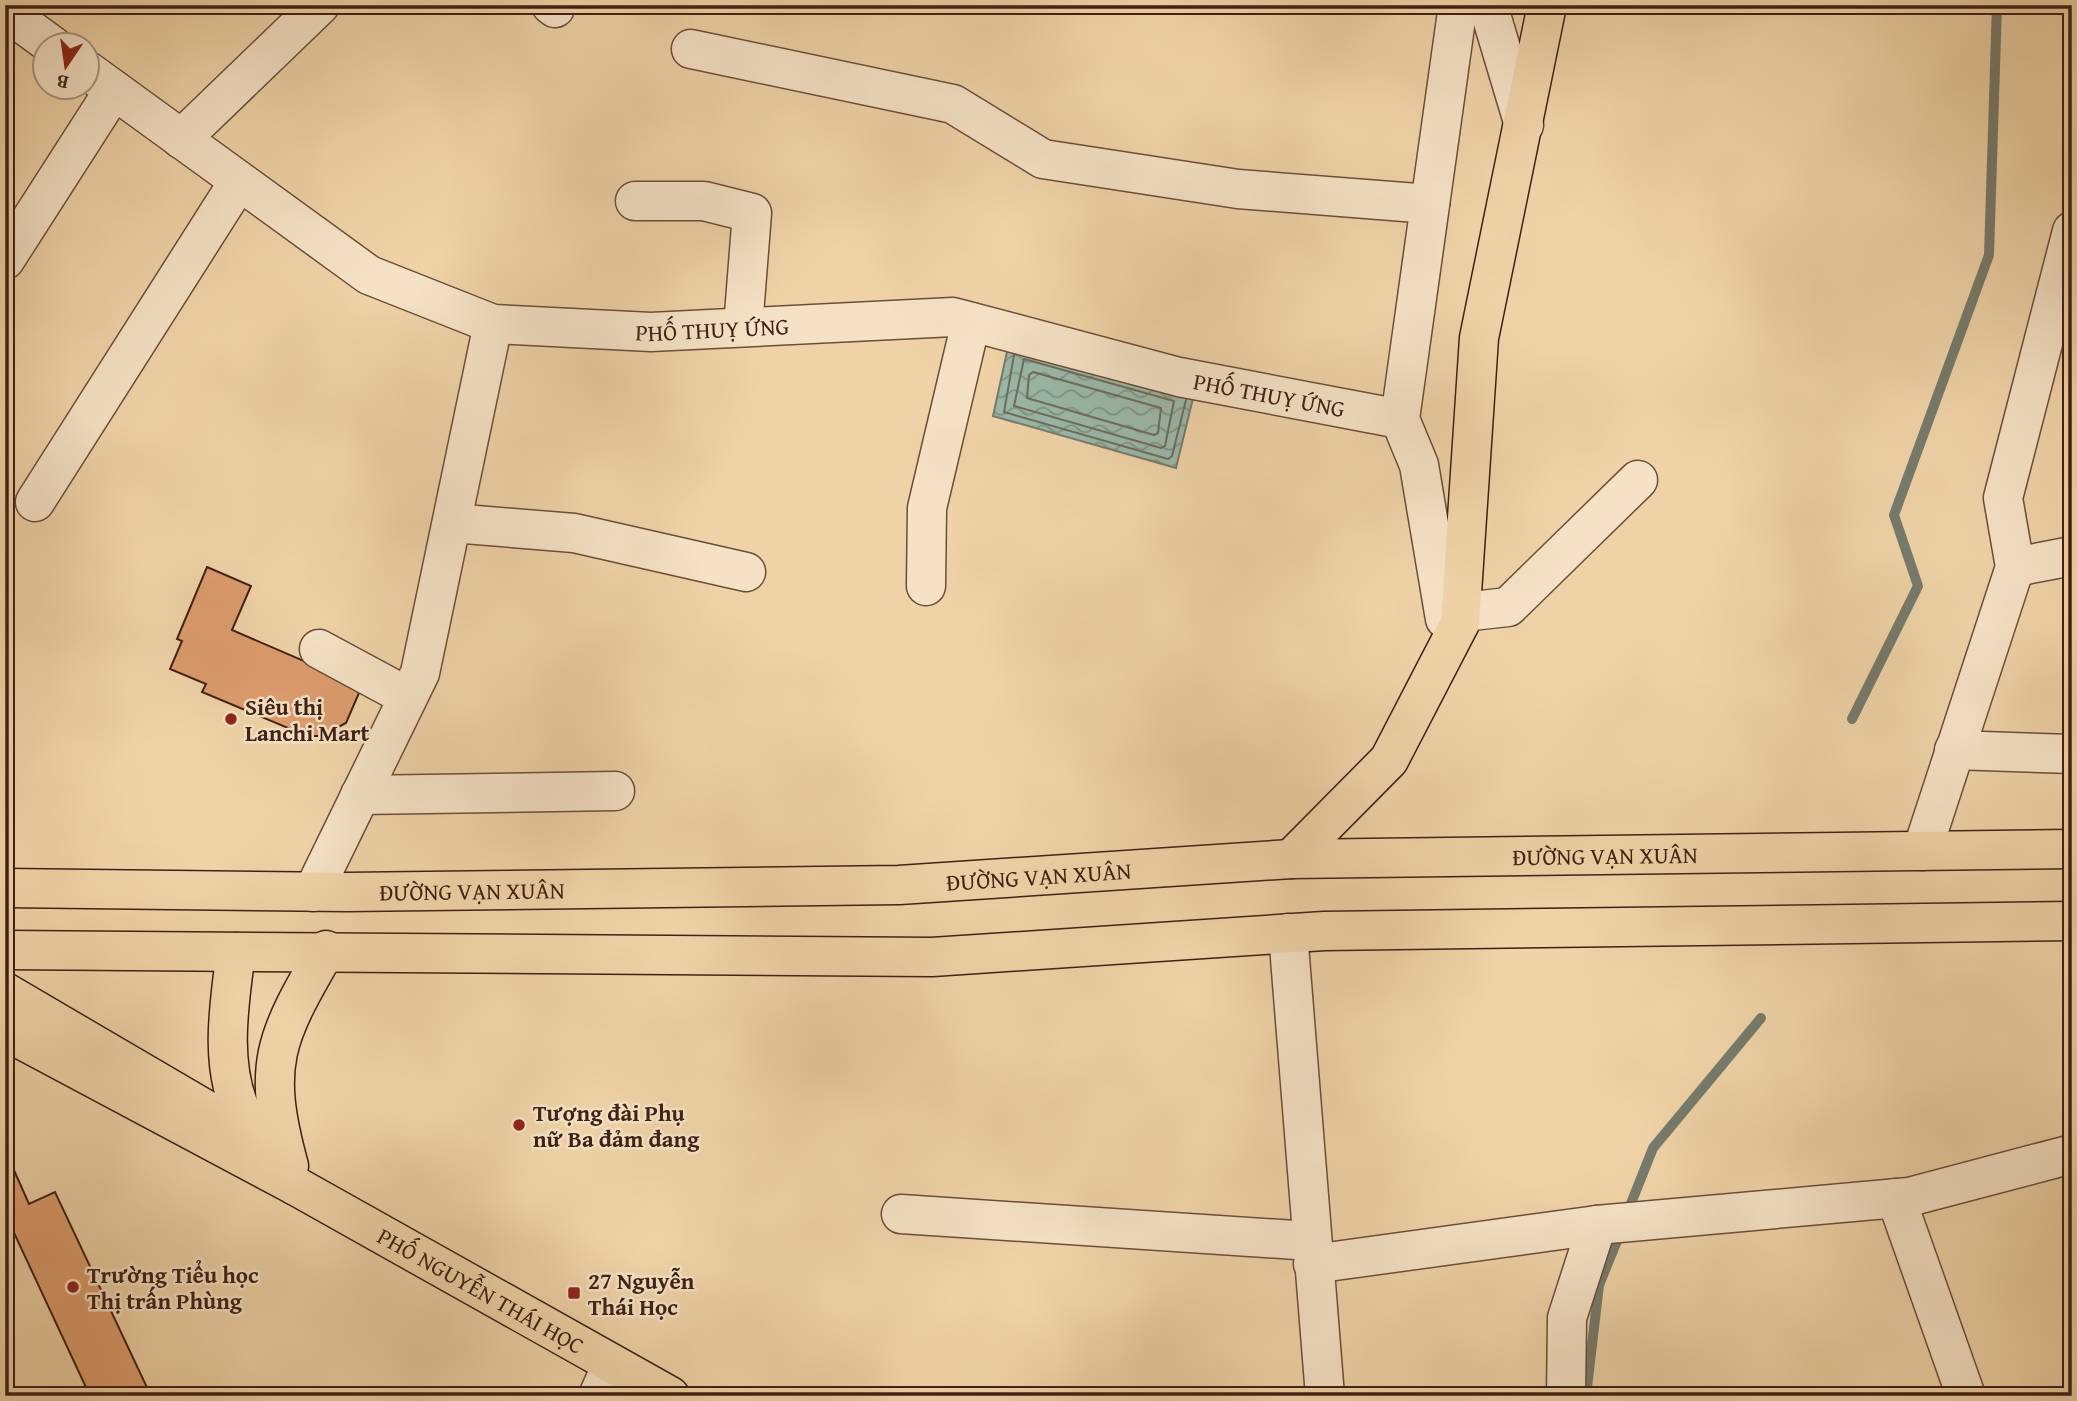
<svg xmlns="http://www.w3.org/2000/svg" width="2077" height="1401" font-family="'Gentium Book Plus',serif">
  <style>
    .water { fill: url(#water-waves); stroke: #767b6d; stroke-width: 2 }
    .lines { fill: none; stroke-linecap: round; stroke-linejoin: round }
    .shore { stroke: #6c6c5e; stroke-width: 2 }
    .stream { stroke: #767b6d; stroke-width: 10 }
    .building { fill: #de9d6e; stroke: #3f2014; stroke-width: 2 }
    .minor-casing { stroke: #6b4d39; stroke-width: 41 }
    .major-casing { stroke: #3f2014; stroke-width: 41 }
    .highway-casing { stroke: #3f2014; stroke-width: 41 }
    .minor { stroke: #f5e2c6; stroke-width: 38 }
    .major { stroke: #efd3a7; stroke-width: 38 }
    .highway { stroke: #efd3a7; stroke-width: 38 }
    .poi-dot { fill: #8f2418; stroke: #f5e2c6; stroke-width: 2.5 }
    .labels { text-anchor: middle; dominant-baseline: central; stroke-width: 5; stroke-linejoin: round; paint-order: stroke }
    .street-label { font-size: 23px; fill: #3f2014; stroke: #f5e2c6 }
    .poi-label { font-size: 23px; font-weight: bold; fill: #3f2014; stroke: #f5e2c6; text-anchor: start }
  </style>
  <defs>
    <pattern id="water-waves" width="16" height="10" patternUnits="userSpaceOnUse" patternTransform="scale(1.75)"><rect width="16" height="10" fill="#9ab8a9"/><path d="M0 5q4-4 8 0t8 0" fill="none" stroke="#7f9588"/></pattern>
  </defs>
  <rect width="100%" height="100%" fill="#efd3a7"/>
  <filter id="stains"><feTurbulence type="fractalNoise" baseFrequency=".00286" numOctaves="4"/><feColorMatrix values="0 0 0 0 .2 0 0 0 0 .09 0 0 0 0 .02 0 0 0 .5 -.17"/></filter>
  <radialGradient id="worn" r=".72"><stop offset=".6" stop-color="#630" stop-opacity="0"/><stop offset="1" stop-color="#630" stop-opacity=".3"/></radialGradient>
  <path class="water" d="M1010,338l185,52 -19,78 -183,-52z"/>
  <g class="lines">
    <path class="shore" d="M1014,355l-10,57 164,47 4,-3 14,-56
      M1024,359l150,42 -9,45 -4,2 -147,-42z
      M1033,372l128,36 -3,25 -4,2 -127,-37 2,-23z"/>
    <path class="stream" d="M1852,719l66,-133 -24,-71 95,-260 8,-250
      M1626,1216l27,-68 108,-130
      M1586,1396l13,-111 22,-54"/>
  </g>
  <path class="building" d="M207,567l44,19 -19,44 130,56 -16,37 -25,13h-14l-105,-44 4,-8 -36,-15 12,-28 -5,-2z
    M13,1168l16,36 26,-12 96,204h-61l-81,-174 -4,2v-52z"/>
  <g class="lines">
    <defs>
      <g id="minor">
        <path d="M551,5l4,3"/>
        <path d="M1458,5l-58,414 19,46 26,154 15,4"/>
        <path d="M1488,5l36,120"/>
        <path d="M5,11l48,35"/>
        <path d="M691,49l262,55 90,55 195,30 192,15"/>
        <path id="s1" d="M88,71l281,204 124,49 158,8 302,-15 226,60 221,42"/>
        <path d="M181,139l139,-134"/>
        <path d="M635,201h69l48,12 -9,114"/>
        <path d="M5,260l109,-170"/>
        <path d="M35,502l204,-321"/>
        <path d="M452,523l122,10 172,39"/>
        <path d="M2015,567l57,-11"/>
        <path d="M926,586l1,-78 44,-186"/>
        <path d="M1463,612l45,-5 130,-127"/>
        <path d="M319,649l89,48"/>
        <path d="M1954,750l118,4"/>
        <path d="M360,795l255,-4"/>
        <path d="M1922,851l93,-284 -12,-69 69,-267"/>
        <path d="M313,892l107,-219 73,-349"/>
        <path d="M1288,933l37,463"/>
        <path d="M1896,1198l70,198"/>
        <path d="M901,1214l410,27"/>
        <path d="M1313,1264l284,-39 312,-28 163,-43"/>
        <path d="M598,1396l14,-32"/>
        <path d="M1566,1396l1,-78 30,-93"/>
      </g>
      <g id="major">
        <path d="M1291,859l98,-99 71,-137 19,-285 68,-333"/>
        <path d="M5,992l227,133"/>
        <path id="s2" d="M5,1031l289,154 376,211"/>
      </g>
      <g id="highway">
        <path id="s3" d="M5,888l342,4 552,-7 392,-26 781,-10"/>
        <path d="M5,950l927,7 392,-26 748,-10"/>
        <path d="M236,952c-7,52 -18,118 9,167 13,23 33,44 49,66"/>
        <path d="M289,1166c-28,-102 -14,-128 37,-216"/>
      </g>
    </defs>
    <use href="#minor" class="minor-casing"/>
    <use href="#major" class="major-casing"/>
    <use href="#highway" class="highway-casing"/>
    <use href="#minor" class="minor"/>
    <use href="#major" class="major"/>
    <use href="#highway" class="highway"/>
  </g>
  <g class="poi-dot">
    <circle cx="231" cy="719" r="7"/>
    <circle cx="519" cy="1125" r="7"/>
    <circle cx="73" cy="1287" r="7"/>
    <rect x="567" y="1286" width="14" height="14" rx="3.5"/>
  </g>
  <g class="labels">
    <g class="street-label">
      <text stroke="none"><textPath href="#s1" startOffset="700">PHỐ THUỴ ỨNG</textPath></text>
      <text stroke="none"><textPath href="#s1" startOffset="1267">PHỐ THUỴ ỨNG</textPath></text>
      <text stroke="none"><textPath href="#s3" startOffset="1601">ĐƯỜNG VẠN XUÂN</textPath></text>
      <text stroke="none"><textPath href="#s3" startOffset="1034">ĐƯỜNG VẠN XUÂN</textPath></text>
      <text stroke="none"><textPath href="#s3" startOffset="467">ĐƯỜNG VẠN XUÂN</textPath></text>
      <text stroke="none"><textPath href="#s2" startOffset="542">PHỐ NGUYỄN THÁI HỌC</textPath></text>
    </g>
    <g class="poi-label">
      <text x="245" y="706">Siêu thị<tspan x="245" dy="26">Lanchi Mart</tspan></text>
      <text x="533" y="1112">Tượng đài Phụ<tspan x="533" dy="26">nữ Ba đảm đang</tspan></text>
      <text x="87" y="1274">Trường Tiểu học<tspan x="87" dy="26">Thị trấn Phùng</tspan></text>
      <text x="588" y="1280">27 Nguyễn<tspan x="588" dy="26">Thái Học</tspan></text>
    </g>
  </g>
  <rect width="2077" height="1401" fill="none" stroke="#efd3a7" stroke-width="28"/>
  <rect x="7" y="7" width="2063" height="1387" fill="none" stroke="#3f2014" stroke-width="3.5"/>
  <rect x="14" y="14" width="2049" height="1373" fill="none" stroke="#3f2014" stroke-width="2"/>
  <g transform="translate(66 66) rotate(193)"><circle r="33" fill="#f5e2c6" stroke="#ac947f" stroke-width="2"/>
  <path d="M0-5L12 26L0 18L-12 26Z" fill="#8f2418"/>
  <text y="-10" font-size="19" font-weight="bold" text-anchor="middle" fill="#3f2014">B</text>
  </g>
  <rect width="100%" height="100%" filter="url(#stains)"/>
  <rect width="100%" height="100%" fill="url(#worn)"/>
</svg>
